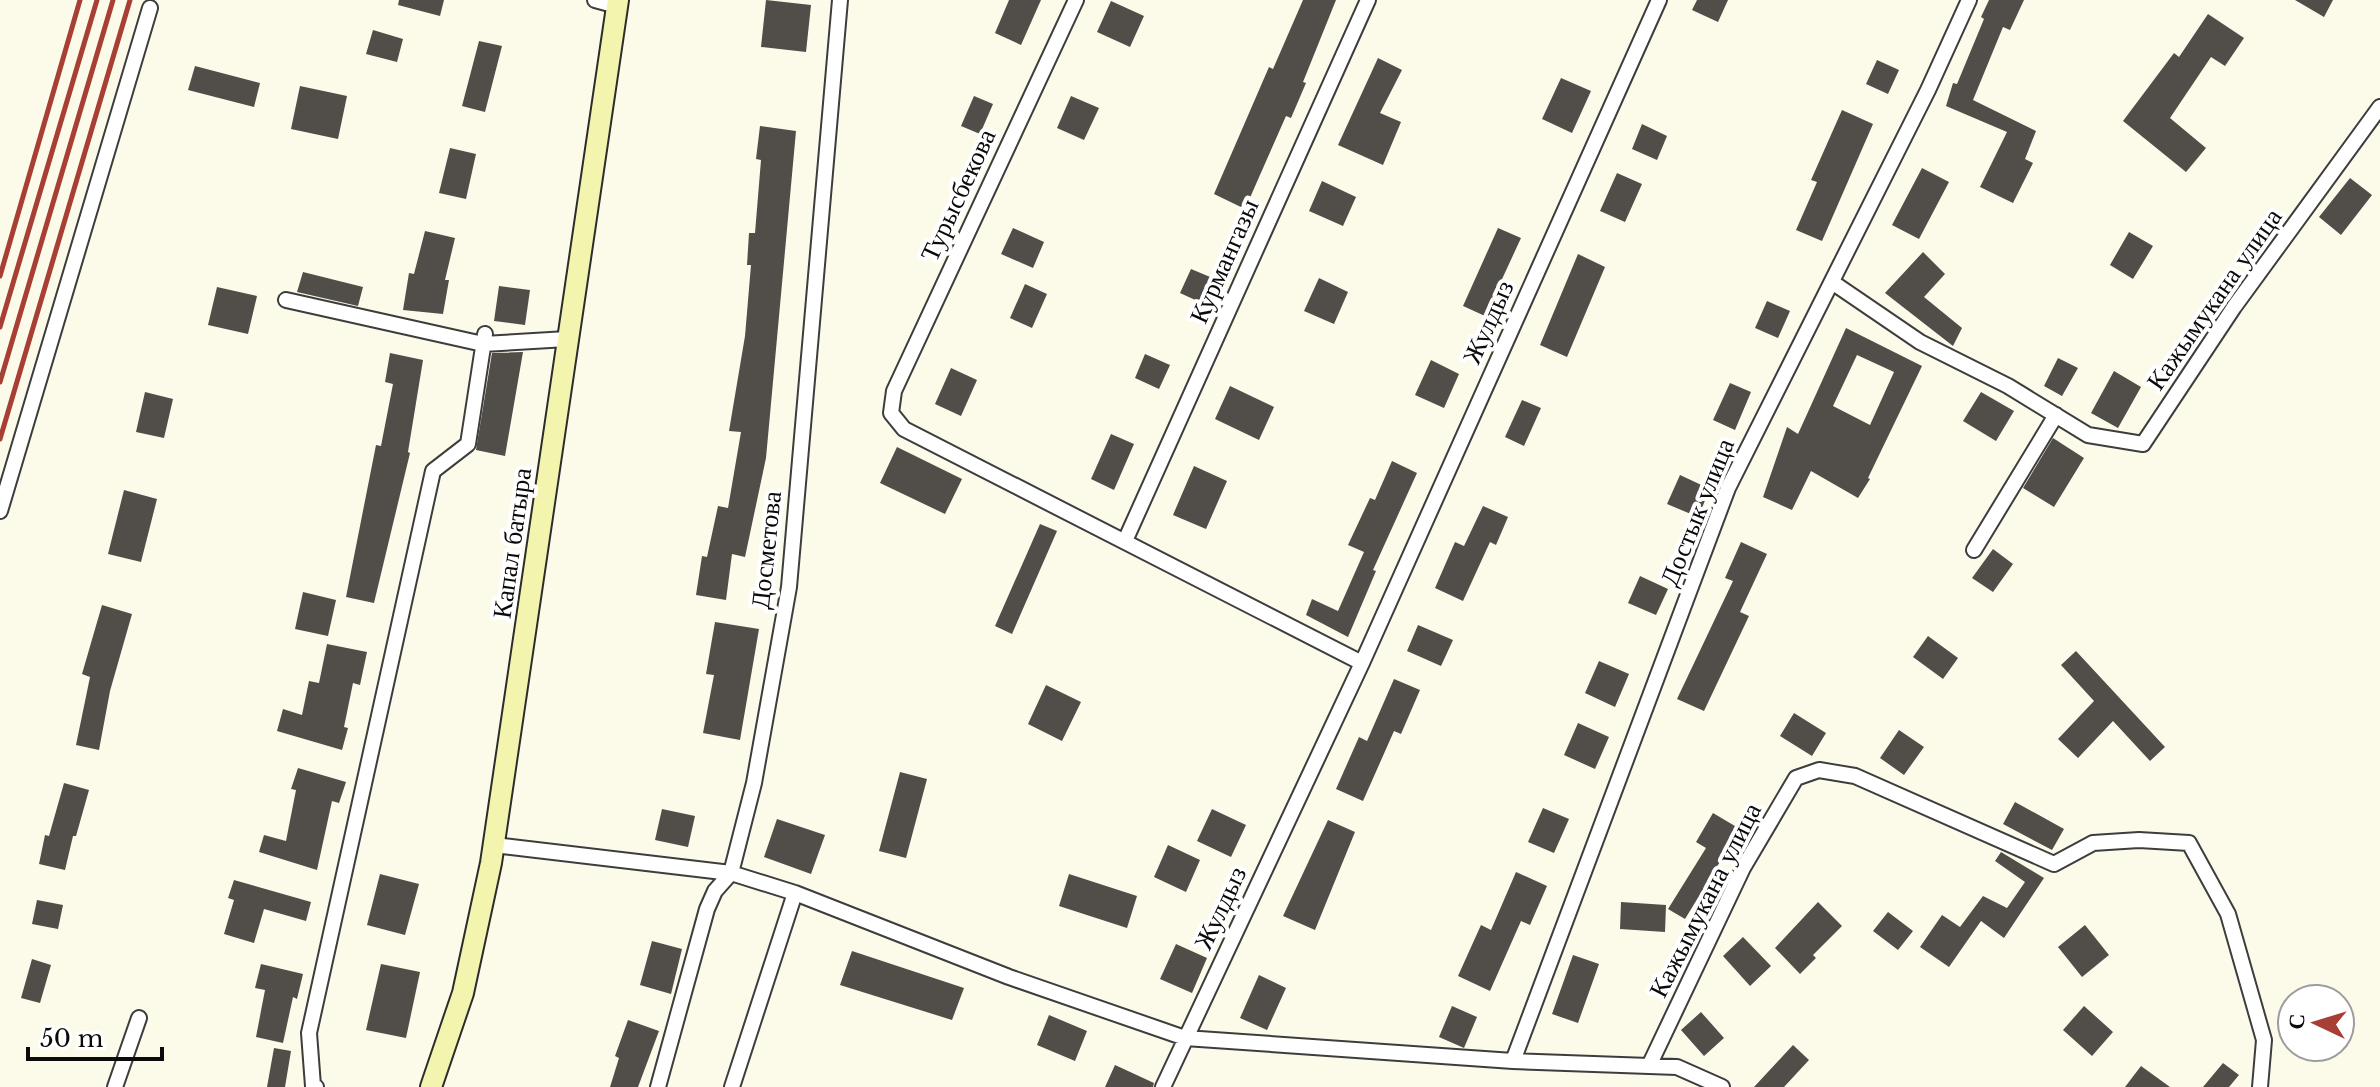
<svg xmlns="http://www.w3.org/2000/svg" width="2380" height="1087" font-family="'Libre Baskerville',serif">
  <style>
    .building { fill: #514d48; fill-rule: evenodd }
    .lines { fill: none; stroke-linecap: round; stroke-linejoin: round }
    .street-casing { stroke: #3d3d3d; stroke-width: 18 }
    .secondary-casing { stroke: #2c2c2c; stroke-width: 24 }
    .street { stroke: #fff; stroke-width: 14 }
    .secondary { stroke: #f3f4ad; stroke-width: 20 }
    .rail { stroke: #a73f35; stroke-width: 5 }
    .labels { text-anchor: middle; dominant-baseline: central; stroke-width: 8; stroke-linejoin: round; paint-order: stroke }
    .street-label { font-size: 26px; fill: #0a0a0a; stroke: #fff }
  </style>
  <rect width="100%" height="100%" fill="#fcfbea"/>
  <path class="building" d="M399,0h45l-4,16 -42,-11z
    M766,0l45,5 -5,47 -45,-5z
    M1009,0h32l-20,45 -26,-12z
    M1303,0h33l-33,82 3,1 -15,35 -5,-2 -41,93 -31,-15 55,-127 4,2z
    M1697,0h31l-10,22 -26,-12z
    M1989,0h35l-14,30 -7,-3 -30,73 63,31 -11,28 8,4 -20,40 -33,-16 27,-55 -61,-26 7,-23 4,1 27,-65 -3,-2z
    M2295,0h38l-9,17z
    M1111,1l33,15 -14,31 -33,-15z
    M2208,14l36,24 -19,28 -14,-9 -41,61 36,30 -20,24 -63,-51 51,-68 5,4z
    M373,30l30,9 -6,23 -31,-8z
    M479,41l23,5 -17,66 -23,-6z
    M1378,58l24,12 -22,43 21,9 -18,43 -45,-20z
    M1877,60l22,10 -11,24 -22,-10z
    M195,66l65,17 -6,24 -66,-17z
    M1561,78l30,13 -19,42 -30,-14z
    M300,86l47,10 -9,43 -47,-10z
    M974,96l19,8 -13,30 -19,-8z
    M1071,96l28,12 -15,32 -27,-12z
    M1842,110l31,14 -51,117 -26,-11 21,-48 -6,-2z
    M1642,124l25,12 -10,24 -25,-11z
    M760,126l36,5 -30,327 -21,99 -13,-3 -6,46 -30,-5 6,-39 5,1 11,-51 10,2 13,-76 -12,-1 16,-95 6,-71h-4l2,-32h6l6,-73 -5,-1z
    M450,148l26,6 -10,45 -27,-6z
    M1922,168l27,14 -30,57 -27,-14z
    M1617,173l25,11 -17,38 -25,-11z
    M2350,178l22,17 -31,40 -22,-18z
    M1322,181l34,16 -13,29 -34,-15z
    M1013,228l31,14 -11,26 -32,-14z
    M1498,228l23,10 -36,78 -22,-10z
    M425,231l30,7 -10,42h4l-6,34 -40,-4 6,-37 5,1z
    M2129,232l24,14 -20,33 -23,-14z
    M1923,252l22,22 -21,23 38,31 -9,18 -68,-53z
    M1578,254l27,13 -38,90 -27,-12z
    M1191,269l24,10 -11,25 -24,-11z
    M303,272l60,15 -5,19 -61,-14z
    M1319,278l29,14 -14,32 -30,-13z
    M1025,284l22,10 -15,34 -22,-10z
    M499,286l31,4 -5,35 -31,-4z
    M217,287l40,9 -9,38 -40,-9z
    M1767,301l23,10 -12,27 -23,-10z
    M1846,328l76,38 -54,112 2,1 -12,19 -47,-27 -19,39 -29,-13 24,-70 11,7zM1857,355l37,17 -24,53 -37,-19z
    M523,352l-18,104 -29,-6 16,-97z
    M390,353l33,7 -15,92 2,1 -36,150 -28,-6 30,-152 5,1 12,-62 -8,-2z
    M1145,354l25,11 -11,24 -24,-11z
    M2058,358l20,10 -16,28 -18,-10z
    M1431,360l28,14 -15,34 -29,-13z
    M951,368l26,12 -16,36 -26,-12z
    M2114,371l27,16 -23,41 -27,-15z
    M1730,383l21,9 -16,38 -22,-10z
    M1230,386l44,21 -15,33 -44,-21z
    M145,392l28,7 -9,39 -28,-6z
    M1981,392l33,19 -18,30 -33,-20z
    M1522,400l19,8 -17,38 -19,-9z
    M1111,434l23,10 -20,46 -23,-11z
    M2053,438l31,20 -30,49 -31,-19z
    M897,447l65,32 -17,35 -65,-31z
    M1392,461l25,12 -44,97 3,1 -28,66 -42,-22 6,-16 26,12 26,-59 -16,-7 22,-47 5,2z
    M1194,466l33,15 -21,48 -33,-14z
    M1680,475l30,14 -12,28 -31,-13z
    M124,490l33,9 -16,63 -33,-8z
    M1483,506l25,11 -12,28 -6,-3 -27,59 -28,-13 20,-46 9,4z
    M1040,524l17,7 -45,103 -17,-8z
    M1741,542l26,12 -27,58 9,4 -45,95 -27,-12 56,-118 -8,-3z
    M1993,549l20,15 -20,28 -21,-14z
    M1640,576l28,13 -12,26 -28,-12z
    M303,592l33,8 -8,36 -33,-7z
    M102,605l30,9 -22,77 -11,59 -23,-5 14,-68 -8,-3z
    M715,622l44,7 -19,111 -37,-7 11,-58 -8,-1z
    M1418,625l35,15 -12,26 -34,-15z
    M1928,636l30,22 -15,21 -30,-22z
    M327,644l40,8 -7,33 -7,-2 -9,44 4,1 -6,22 -65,-19 6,-22 19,6 7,-34 10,2z
    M2076,651l89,96 -15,14 -37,-40 -35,37 -20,-19 36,-38 -33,-36z
    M1599,661l30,13 -14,33 -30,-14z
    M1394,679l26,11 -19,44 -7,-3 -31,70 -27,-12 23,-52 8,4z
    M1046,685l35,17 -19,39 -34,-17z
    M1794,713l32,20 -14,23 -32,-20z
    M1578,723l31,14 -14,32 -31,-14z
    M1899,730l25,17 -20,28 -24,-17z
    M298,768l48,14 -7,21 -7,-2 -15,69 -58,-18 5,-17 22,6 10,-51 -5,-1z
    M900,772l27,7 -21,79 -27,-7z
    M64,783l25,7 -13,46h-3l-8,34 -26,-6 6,-29 4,1z
    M2015,802l49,27 -12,21 -49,-26z
    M1543,808l26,11 -15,34 -26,-11z
    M662,809l33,7 -7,31 -33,-7z
    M1212,809l34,16 -15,32 -34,-16z
    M1713,813l27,16 -55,90 -17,-10 38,-61 -10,-6z
    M777,819l48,16 -14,39 -47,-17z
    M1328,820l27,12 -40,98 -32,-14z
    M1168,845l32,15 -14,32 -32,-15z
    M2001,852l43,26 -40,60 -23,-17 -32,46 -29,-20 22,-32 18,12 23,-31 24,12 18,-26 -30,-21z
    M1516,872l31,14 -17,39 -9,-4 -31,70 -32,-15 23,-51 10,5z
    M380,874l39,10 -14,51 -38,-10z
    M1069,874l68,22 -10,32 -68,-22z
    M234,880l77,22 -5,19 -42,-12 -10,34 -30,-9 10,-34 -6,-2z
    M37,900l26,5 -5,24 -26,-5z
    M1621,902l45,3 -1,27 -45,-3z
    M1818,902l24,24 -29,29 3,3 -16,16 -25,-26z
    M1888,912l25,19 -15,19 -25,-19z
    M2085,925l24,30 -27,22 -24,-30z
    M1743,937l28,29 -21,20 -27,-30z
    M652,941l30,8 -11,45 -31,-9z
    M1176,944l31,14 -15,35 -32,-14z
    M852,951l112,37 -12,32 -112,-35z
    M1573,955l26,9 -21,59 -26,-9z
    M32,959l19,6 -11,38 -19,-5z
    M261,964l42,10 -6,25 -4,-2 -10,46 -27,-6 9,-47 -10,-2z
    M381,964l39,8 -14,66 -40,-8z
    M1259,975l27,13 -19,42 -27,-12z
    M1452,1006l25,11 -13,31 -25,-11z
    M2084,1006l29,26 -21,24 -29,-26z
    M1701,1012l23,26 -20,18 -23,-26z
    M1049,1015l38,16 -12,30 -38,-16z
    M628,1020l31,11 -21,56h-28l9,-29 -4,-2z
    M1793,1045l16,15 -25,27h-30z
    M274,1048l17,3 -6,36h-18z
    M2223,1063l16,12 -10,12h-26z
    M1115,1065l39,18 -1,4h-48z
    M2141,1066l29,21h-45z"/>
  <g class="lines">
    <defs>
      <path id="street" d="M595,0l22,6
        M1076,0l-182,391 -3,22 13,16 458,234
        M1832,282l88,60 88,44 80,49 55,9 91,-137 146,-200
        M286,300l197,44 84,-5
        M0,511l150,-503
        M1125,541l243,-541
        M1974,550l82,-135
        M494,845l237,28 64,20 214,84 176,61 328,23 164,6 45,20
        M1513,1061l215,-573 200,-398 41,-90
        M1649,1066l94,-198 53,-90 23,-8 36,6 199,88 39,-21 46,-3 50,3 39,71 36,126 -4,47
        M115,1087l24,-69
        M316,1087l-3,-1 -4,-53 124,-562 35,-27 17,-110
        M658,1087l49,-178 8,-18 16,-18 23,-90 35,-196 51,-587
        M732,1087l63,-194
        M1163,1087l199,-424 297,-663"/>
      <path id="secondary" d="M431,1087l32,-94 28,-130 127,-863"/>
    </defs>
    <use href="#street" class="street-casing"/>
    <use href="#secondary" class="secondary-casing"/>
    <use href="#street" class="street"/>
    <use href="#secondary" class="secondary"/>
    <path class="rail" d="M0,276l80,-276
      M0,327l97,-327
      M0,382l113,-382
      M0,439l130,-439"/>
  </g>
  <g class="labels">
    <g class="street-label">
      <text transform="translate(958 195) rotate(-65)">Турысбекова</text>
      <text transform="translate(1224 261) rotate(-66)">Курмангазы</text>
      <text transform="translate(2214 299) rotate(-55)">Кажымукана улица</text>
      <text transform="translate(1488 322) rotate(-66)">Жулдыз</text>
      <text transform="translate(1697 512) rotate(-68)">Достык улица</text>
      <text transform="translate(512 543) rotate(-82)">Капал батыра</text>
      <text transform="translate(766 550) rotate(-84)">Досметова</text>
      <text transform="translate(1705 900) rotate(-63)">Кажымукана улица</text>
      <text transform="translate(1220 908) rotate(-65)">Жулдыз</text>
    </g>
  </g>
  <g transform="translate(2316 1023) rotate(274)"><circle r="38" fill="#ffffff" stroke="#9d9d9d" stroke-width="2"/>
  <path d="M0-6L14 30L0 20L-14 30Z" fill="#a73f35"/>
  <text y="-12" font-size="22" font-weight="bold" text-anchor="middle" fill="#0a0a0a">С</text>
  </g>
  <path d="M28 1047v12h134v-12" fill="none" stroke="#0a0a0a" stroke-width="4"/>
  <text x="40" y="1047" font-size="24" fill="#0a0a0a" stroke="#ffffff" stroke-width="6" paint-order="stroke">50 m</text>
</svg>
